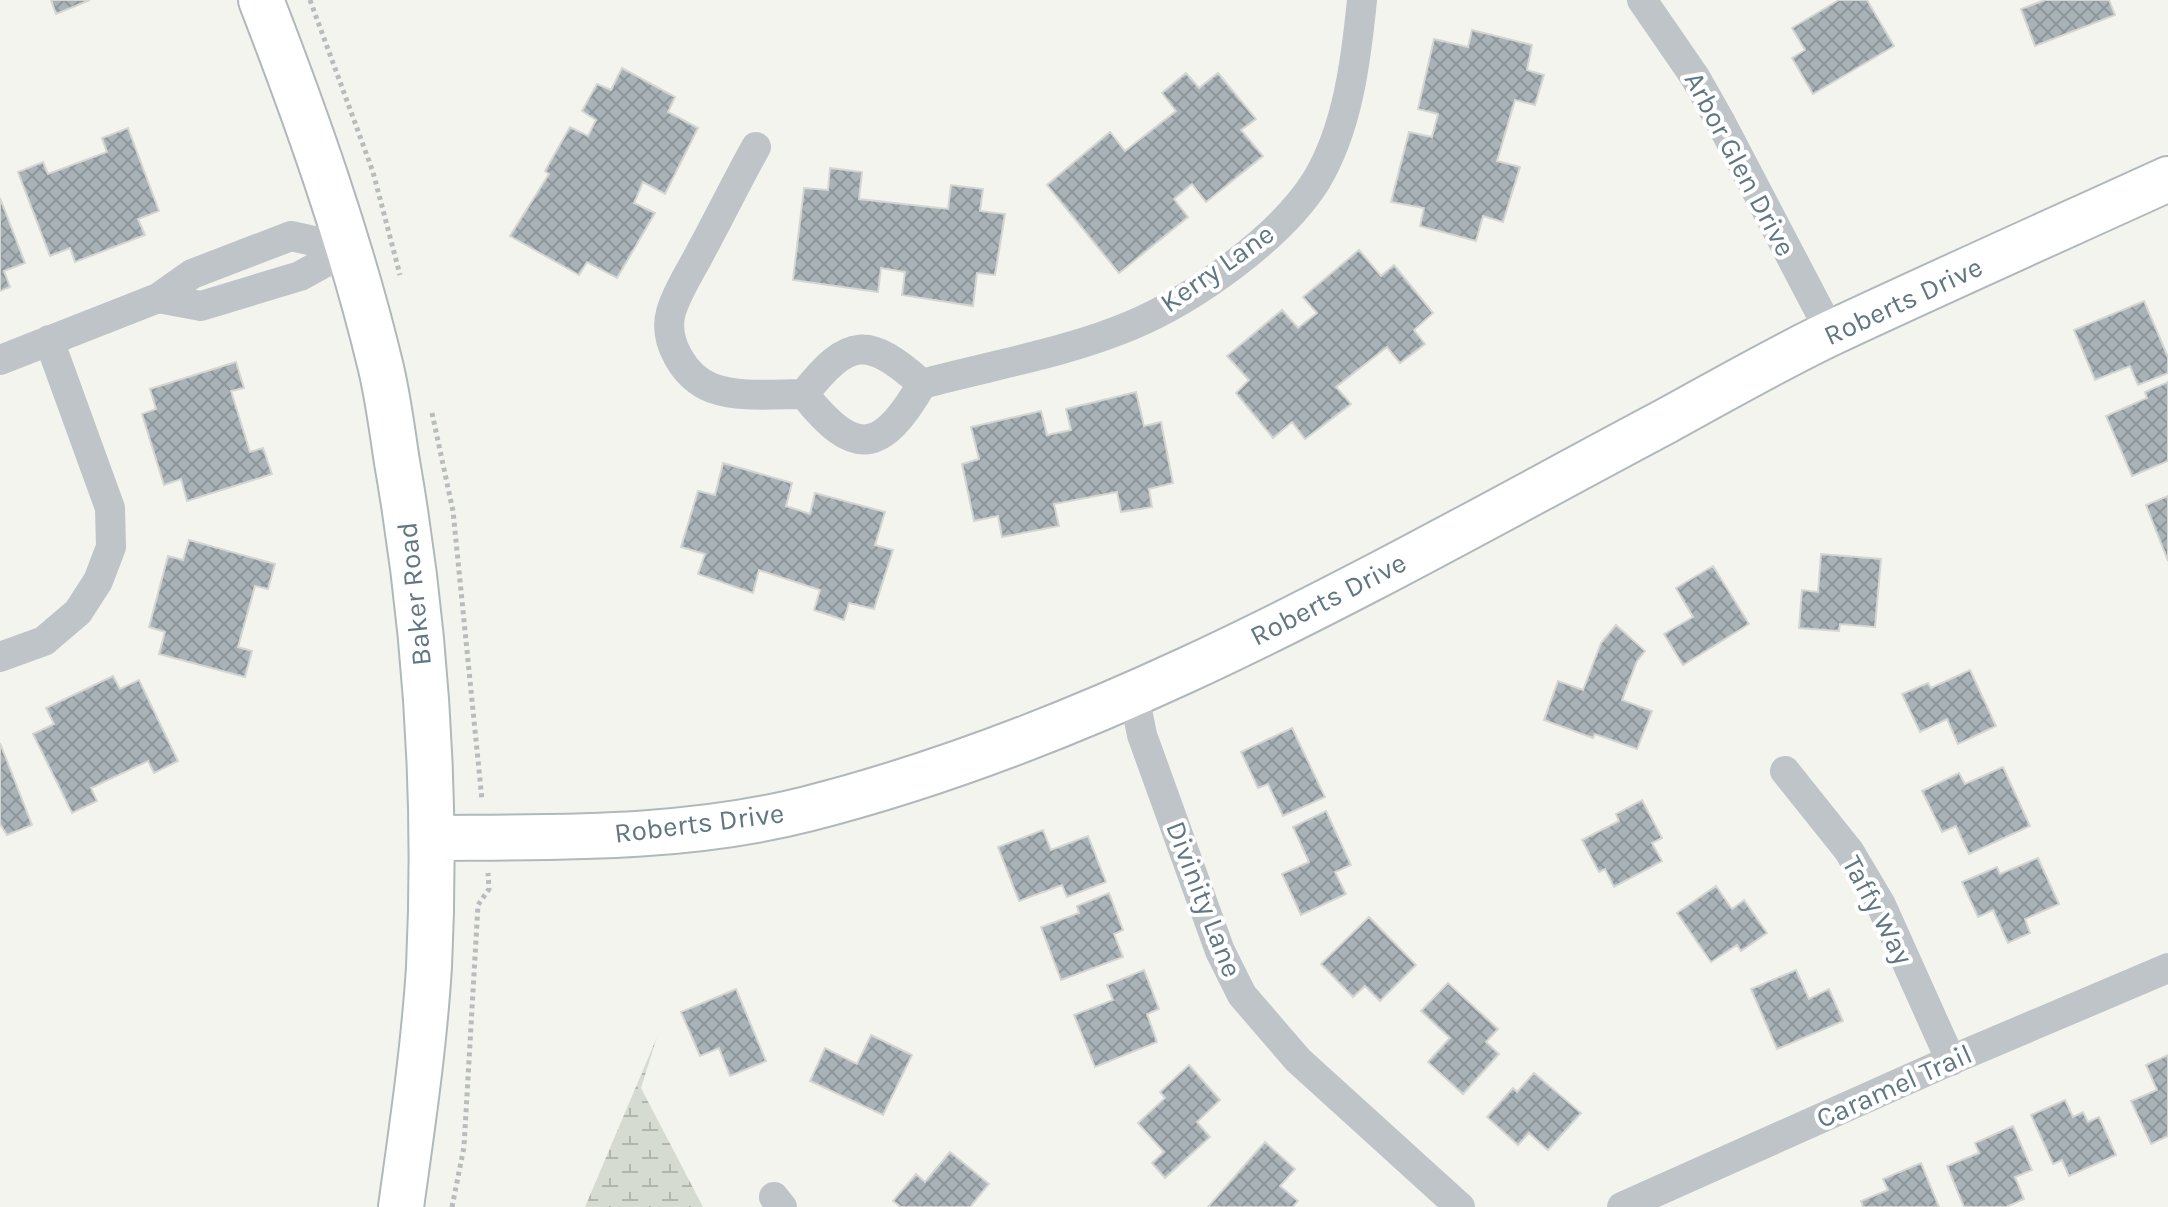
<svg xmlns="http://www.w3.org/2000/svg" width="2168" height="1207" font-family="Karla,sans-serif">
  <style>
    .wetland { fill: url(#wetland-marsh) }
    .building { fill: url(#building-cross-hatch); stroke: #d5d5d2; stroke-width: 2 }
    .lines { fill: none; stroke-linecap: round; stroke-linejoin: round }
    .secondary-casing { stroke: #b0b8bb; stroke-width: 48 }
    .path { stroke: #b8bcbe; stroke-width: 5; stroke-dasharray: 4 4; stroke-linecap: butt }
    .street { stroke: #bec4c7; stroke-width: 30 }
    .secondary { stroke: #fff; stroke-width: 44 }
    .labels { text-anchor: middle; dominant-baseline: central; stroke-width: 8; stroke-linejoin: round; paint-order: stroke }
    .street-label { font-size: 28px; fill: #607783; stroke: #fff }
  </style>
  <defs>
    <pattern id="wetland-marsh" width="20" height="14" patternUnits="userSpaceOnUse" patternTransform="scale(2)"><rect width="20" height="14" fill="#d5dbd0"/><path d="M1 5h8M5 5V1M11 12h8M15 12V8" fill="none" stroke="#b0b6ae"/></pattern>
    <pattern id="building-cross-hatch" width="8" height="8" patternUnits="userSpaceOnUse" patternTransform="scale(2)"><rect width="8" height="8" fill="#a9b3b7"/><path d="M0 0l8 8M0 8l8-8" fill="none" stroke="#8d969a"/></pattern>
  </defs>
  <rect width="100%" height="100%" fill="#f4f4ef"/>
  <path class="wetland" d="M657,1037l-16,51 62,119h-118z"/>
  <path class="building" d="M51,0h39l-34,14z
    M1839,0h28l27,46 -81,48 -21,-36 13,-8 -13,-22z
    M2045,0h64l6,15 -80,31 -14,-37z
    M1472,30l60,15 -5,25 17,5 -9,30 -20,-5 -18,61 23,6 -17,55 -20,-6 -7,25 -56,-15 4,-18 -33,-6 18,-70 23,5 6,-23 -20,-5 16,-70 34,8z
    M622,68l53,29 -7,15 30,16 -33,66 -22,-12 -9,21 21,10 -38,65 -30,-16 -8,13 -69,-39 39,-62 -4,-3 25,-44 18,9 8,-16 -14,-9 15,-27 14,6z
    M1186,73l13,15 19,-15 38,46 -15,11 22,26 -57,46 -14,-18 -18,15 14,18 -69,56 -72,-88 63,-53 15,19 51,-40 -14,-18z
    M128,128l31,83 -21,8 7,16 -70,27 -5,-14 -20,8 -32,-84 25,-10 5,12 59,-22 -5,-14z
    M830,168l32,4 -3,27 89,10 3,-24 32,4 -3,22 25,3 -10,61 -18,-2 -4,33 -71,-11 3,-23 -24,-4 -3,24 -85,-12 11,-92 24,2z
    M0,198l25,65 -21,8 6,16 -10,4z
    M1359,250l22,26 13,-11 39,48 -19,17 11,14 -25,19 -13,-16 -51,40 15,17 -46,35 -13,-17 -19,16 -37,-45 13,-13 -22,-24 55,-46 16,18 19,-15 -14,-16z
    M2144,301l24,56v16l-30,12 -8,-19 -35,14 -21,-50z
    M236,362l8,26 -13,3 19,61 13,-4 9,26 -85,27 -6,-22 -17,6 -22,-71 14,-5 -6,-20z
    M2168,382v79l-36,15 -26,-60 41,-18 -2,-6z
    M1136,392l8,34 17,-4 12,61 -24,6 3,18 -31,5 -4,-20 -63,12 5,22 -57,11 -4,-21 -24,5 -12,-57 17,-5 -8,-32 70,-16 6,24 24,-5 -5,-21z
    M723,463l69,20 -6,23 24,8 5,-21 70,19 -10,33 18,5 -19,59 -25,-6 -5,17 -30,-10 6,-20 -61,-20 -6,23 -55,-19 7,-20 -24,-7 17,-56 17,4z
    M2168,496v65l-22,-56z
    M189,540l86,24 -7,25 -13,-3 -17,61 14,4 -7,26 -86,-23 6,-22 -16,-5 19,-71 15,4z
    M1821,554l60,5 -6,68 -35,-3 -1,7 -40,-3 3,-38 16,2z
    M1713,566l36,58 -66,41 -19,-31 29,-17 -17,-29z
    M1616,625l29,26 -8,10 -15,39 30,11 -15,38 -42,-15 -2,4 -49,-18 14,-39 25,9 18,-47z
    M1970,670l26,56 -38,18 -11,-25 -27,13 -18,-38 26,-11 3,5z
    M113,676l7,13 19,-9 39,81 -24,12 -6,-12 -57,27 6,13 -25,12 -39,-79 21,-10 -8,-16z
    M1292,728l33,69 -42,19 -15,-32 -10,4 -17,-36z
    M0,743l32,82 -25,10 -7,-11z
    M2003,767l27,59 -61,28 -13,-28 -14,6 -20,-41 37,-18 6,11z
    M1642,800l20,38 -10,5 10,18 -48,26 -9,-18 -6,3 -17,-32 37,-19 -3,-7z
    M1326,811l25,54 -16,7 11,22 -45,21 -19,-41 27,-12 -16,-35z
    M1043,830l8,20 37,-14 18,46 -39,15 -5,-12 -43,16 -21,-54z
    M2038,858l21,46 -34,15 5,14 -22,10 -15,-33 -15,7 -16,-35 35,-15 3,7z
    M1716,886l16,23 12,-9 23,33 -26,18 -4,-6 -26,17 -34,-49z
    M1109,893l14,37 -9,4 9,23 -62,23 -20,-53 38,-14 -2,-7z
    M1369,917l47,48 -36,36 -15,-15 -12,11 -32,-33z
    M1144,970l15,39 -12,5 10,28 -62,25 -21,-52 39,-15 -6,-15z
    M1796,970l13,29 20,-10 14,32 -66,28 -26,-60z
    M1448,983l50,46 -12,13 13,12 -36,40 -35,-32 22,-24 -29,-27z
    M736,989l30,72 -36,15 -11,-28 -19,8 -19,-44z
    M871,1035l41,20 -29,60 -73,-34 15,-33 32,16z
    M2168,1055v81l-17,8 -20,-43 26,-11 -11,-25z
    M1189,1065l31,35 -23,22 13,15 -45,41 -13,-15 12,-11 -26,-29 27,-25 -5,-6z
    M1534,1073l47,40 -33,37 -19,-17 -11,12 -31,-28 26,-29 4,4z
    M2065,1100l8,17 10,-5 5,10 11,-5 17,38 -47,21 -7,-16 -9,4 -22,-49z
    M2013,1126l19,44 -17,7 9,22 -18,8h-42l-17,-41 32,-13 -4,-10z
    M1265,1142l30,27 -15,17 18,15 -5,6h-85z
    M950,1152l39,32 -19,23h-69l-8,-6 23,-27 9,8z
    M1921,1163l18,44h-76l-2,-6 27,-11 -5,-11z"/>
  <g class="lines">
    <defs>
      <path id="secondary" d="M261,0c46,119 89,240 119,364 8,32 12,66 17,98 29,166 40,337 32,505 -5,80 -17,161 -28,240
        M432,838c125,-1 253,2 375,-29 307,-78 582,-241 859,-388 55,-30 110,-62 167,-89 111,-52 223,-102 335,-153"/>
    </defs>
    <use href="#secondary" class="secondary-casing"/>
    <path class="path" d="M310,0l63,172 27,103
      M432,413l21,98 29,289
      M452,1207l12,-60 14,-242 11,-16 -1,-16"/>
    <path class="street" d="M1642,0l53,77 26,46 110,210
      M756,147c-19,34 -36,69 -55,104 -10,20 -24,40 -30,61 -8,29 13,65 41,76 27,10 63,6 92,6 51,65 78,59 118,-10 70,-19 144,-31 210,-59 62,-26 148,-87 184,-144 32,-53 40,-121 46,-181
      M158,298l43,8 99,-30 49,-27
      M0,360l158,-62 34,-24 99,-38 58,13
      M804,394c45,-57 64,-58 118,-10
      M0,657l44,-16 34,-29 20,-31 13,-34 -1,-39 -61,-168
      M1134,695l8,40 78,216 22,44 56,65 162,147
      M1785,771l64,80 32,54 70,156
      M774,1197l8,10
      M1622,1207l334,-149 212,-90"/>
    <use href="#secondary" class="secondary"/>
  </g>
  <g class="labels">
    <g class="street-label">
      <text transform="translate(1740 164) rotate(62)">Arbor Glen Drive</text>
      <text transform="translate(1217 268) rotate(-35)">Kerry Lane</text>
      <text transform="translate(1903 301) rotate(-25)">Roberts Drive</text>
      <text transform="translate(414 594) rotate(-96)">Baker Road</text>
      <text transform="translate(1328 599) rotate(-27)">Roberts Drive</text>
      <text transform="translate(699 823) rotate(-7)">Roberts Drive</text>
      <text transform="translate(1204 899) rotate(69)">Divinity Lane</text>
      <text transform="translate(1878 910) rotate(62)">Taffy Way</text>
      <text transform="translate(1894 1086) rotate(-24)">Caramel Trail</text>
    </g>
  </g>
</svg>
